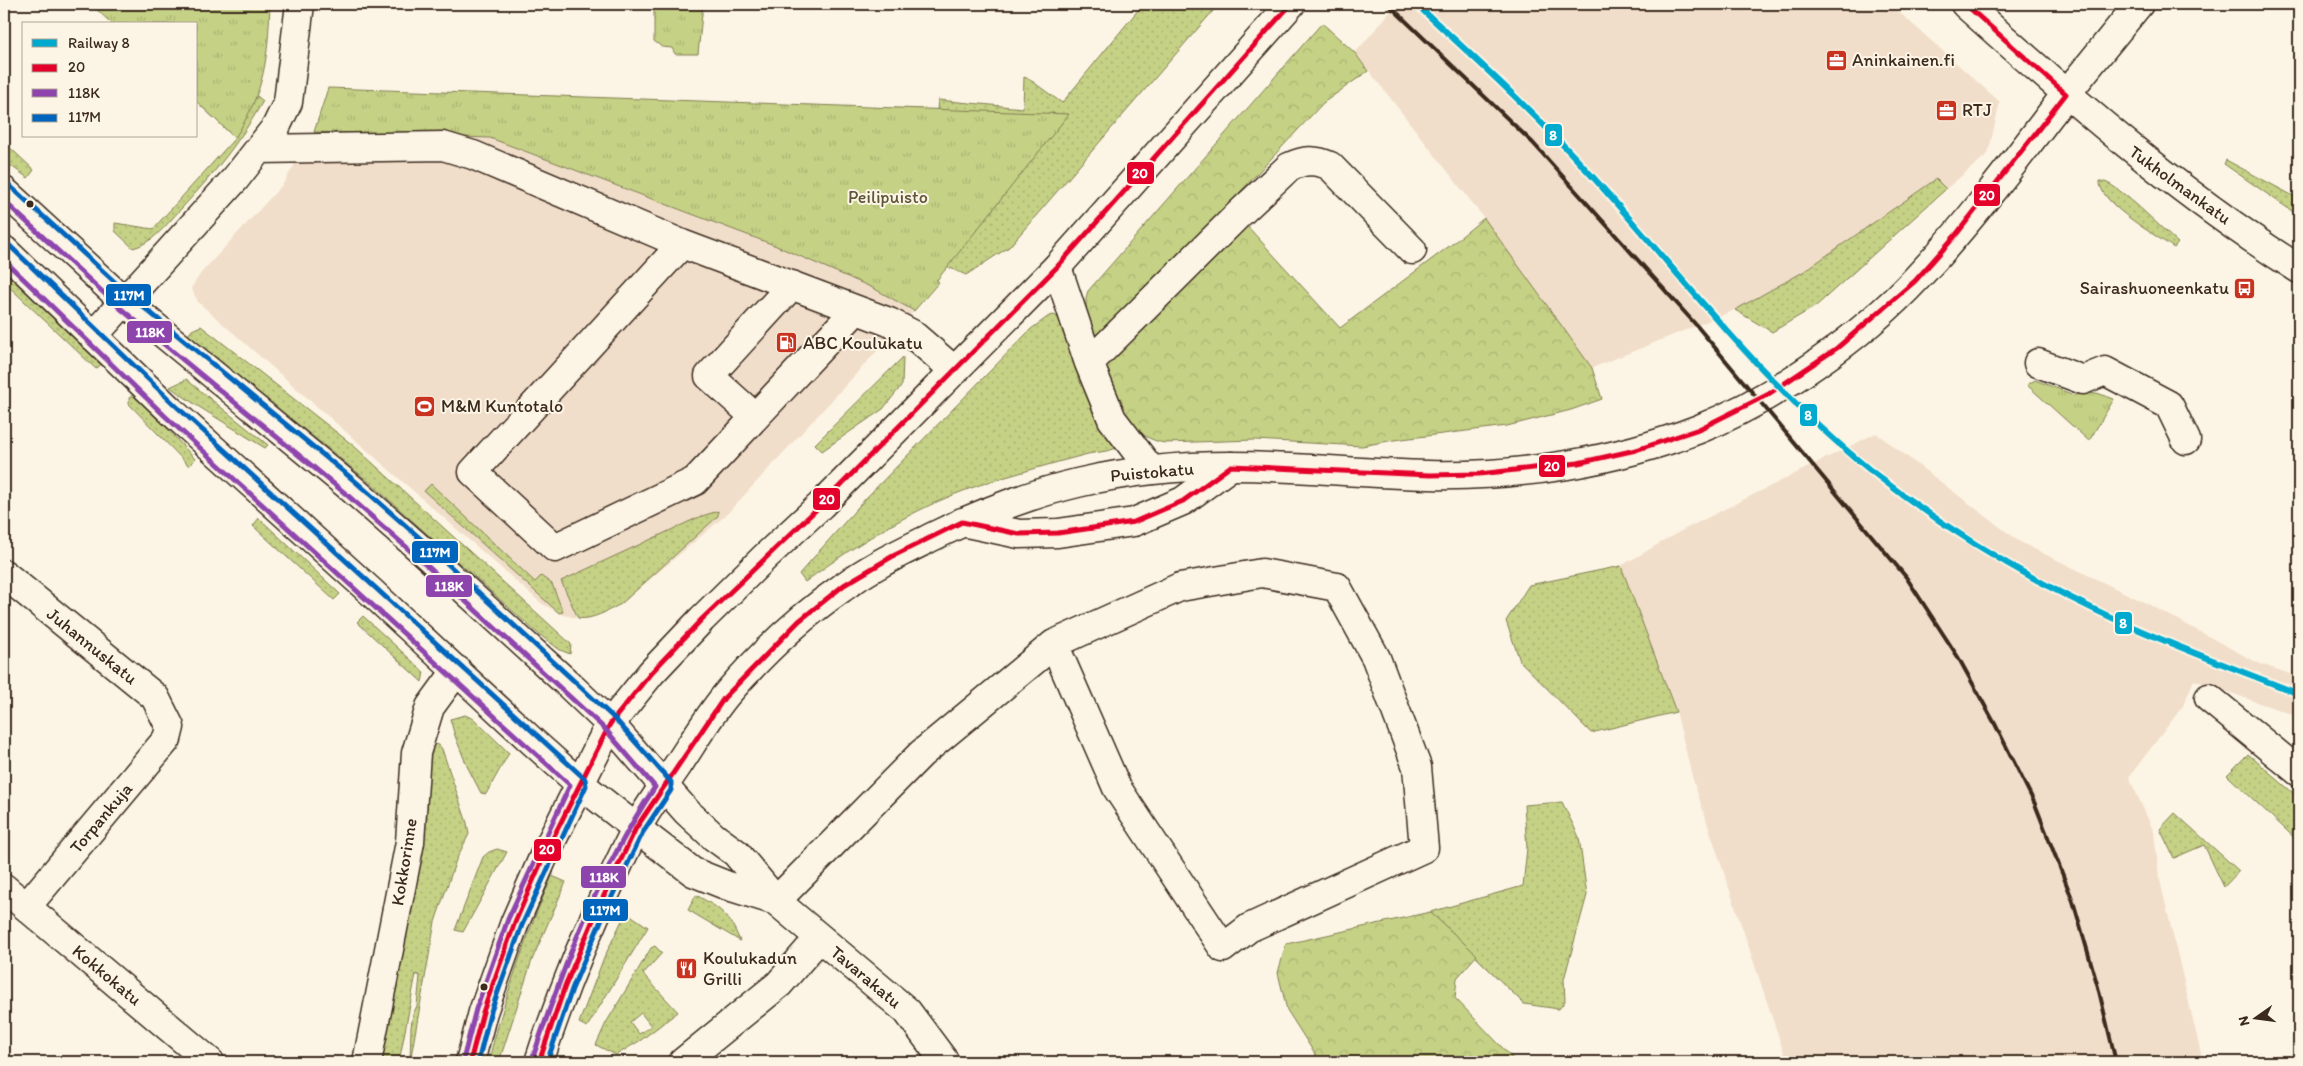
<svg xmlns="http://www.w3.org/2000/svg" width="2303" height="1066" font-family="Itim,sans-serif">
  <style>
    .built { fill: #f1deca }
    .grass { fill: url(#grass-dots); stroke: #807e52; fill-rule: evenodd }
    .forest { fill: url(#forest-crowns); stroke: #807e52 }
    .park { fill: url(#park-tufts); stroke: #807e52 }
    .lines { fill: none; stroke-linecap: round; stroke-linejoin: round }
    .minor-casing { stroke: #3b2a1e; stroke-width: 31 }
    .major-casing { stroke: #3b2a1e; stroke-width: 31 }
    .highway-casing { stroke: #3b2a1e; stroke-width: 31 }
    .minor { stroke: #fcf5e5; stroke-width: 28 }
    .major { stroke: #fcf5e5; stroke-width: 28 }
    .highway { stroke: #fcf5e5; stroke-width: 28 }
    .rail { stroke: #3b2a1e; stroke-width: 4 }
    .bus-1-casing { stroke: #fcf5e5; stroke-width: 9 }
    .bus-2-casing { stroke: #fcf5e5; stroke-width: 9 }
    .bus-3-casing { stroke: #fcf5e5; stroke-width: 9 }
    .bus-1 { stroke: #e4002b; stroke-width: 5 }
    .bus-2 { stroke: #8e44ad; stroke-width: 5 }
    .bus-3 { stroke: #0065bd; stroke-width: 5 }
    .rail-1-casing { stroke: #fcf5e5; stroke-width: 10 }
    .rail-1 { stroke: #00a9ce; stroke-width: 6 }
    .bus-dot { fill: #3b2a1e; stroke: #fcf5e5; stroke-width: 2 }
    .labels { text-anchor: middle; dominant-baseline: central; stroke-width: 4; stroke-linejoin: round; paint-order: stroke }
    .poi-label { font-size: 18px; fill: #3b2a1e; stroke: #fcf5e5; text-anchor: start }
    .street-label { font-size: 18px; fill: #3b2a1e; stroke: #fcf5e5 }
    .park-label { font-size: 18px; fill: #5e5438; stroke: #fcf5e5 }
    .line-badge { stroke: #fcf5e5; stroke-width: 2 }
    .badge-label { font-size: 14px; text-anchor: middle; font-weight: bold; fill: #fff }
  </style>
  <defs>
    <pattern id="grass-dots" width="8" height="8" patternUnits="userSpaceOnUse" patternTransform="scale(1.25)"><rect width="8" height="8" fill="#c5d185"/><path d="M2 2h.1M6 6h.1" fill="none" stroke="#aab472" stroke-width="1.8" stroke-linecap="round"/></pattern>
    <pattern id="forest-crowns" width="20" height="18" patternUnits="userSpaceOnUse" patternTransform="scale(1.25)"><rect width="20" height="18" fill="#c5d185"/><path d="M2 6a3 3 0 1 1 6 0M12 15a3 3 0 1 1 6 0" fill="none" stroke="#aab472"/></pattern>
    <pattern id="park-tufts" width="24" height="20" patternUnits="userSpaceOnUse" patternTransform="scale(1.25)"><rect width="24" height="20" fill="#c5d185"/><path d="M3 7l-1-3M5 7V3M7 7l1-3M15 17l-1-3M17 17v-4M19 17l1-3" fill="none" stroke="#aab472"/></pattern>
  </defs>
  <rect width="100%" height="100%" fill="#fcf5e5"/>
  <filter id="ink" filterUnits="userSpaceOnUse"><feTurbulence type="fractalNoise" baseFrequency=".02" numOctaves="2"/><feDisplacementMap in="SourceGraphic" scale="10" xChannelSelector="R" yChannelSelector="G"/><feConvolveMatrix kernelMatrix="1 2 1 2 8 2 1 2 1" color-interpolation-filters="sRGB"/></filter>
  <g filter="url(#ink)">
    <path class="built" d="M1397,4h493l110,98 -12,52 -42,35 -11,-10 -132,93 -68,38 -143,58 -108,-150 -129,-165z
      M314,132l176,6 284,107 99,43 41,23 -188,204 -105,89 -17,9 -22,6 -19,-4 -21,-11 -344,-302 -7,-14 10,-15 82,-89z
      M1876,433l144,109 132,64 106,57 41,14v40l-105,-37 -11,26 -54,71 25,55 5,44 44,186h-418l-1,-9 -91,-273 -17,-69 -55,-145 58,-34z"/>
    <path class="grass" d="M1143,4h76l-210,243 -43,28 -88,-39 14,-128 45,2 1,-10 85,8 1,-31 5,2 33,24z
      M257,96l6,5c-23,41 -51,75 -83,109 -14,15 -27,33 -47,38l-18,-17v-8l38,6 82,-91 -39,-37z
      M4,142l30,28 -6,8 -24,-17z
      M2226,160l73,39v17l-75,-52z
      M1936,179l10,10 -130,117 -44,26 -37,-22 68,-38z
      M2100,181c15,-1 64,50 78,62l-4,5c-17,-12 -76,-45 -74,-67z
      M4,265l101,96 -9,8 -92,-87z
      M1054,315l4,2 45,112 15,18c-8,5 -24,5 -34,8 -31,8 -61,17 -92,26 -68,21 -131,59 -187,101l-6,-8 67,-76 165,-169 18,-13z
      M201,326l153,120 217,198 -1,10 -10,-4 -24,-18 -168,-151 -180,-146 4,-5z
      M903,357l-1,28 -19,24 -61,42 -7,-7z
      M187,379v1l81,65 -3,3 -69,-43 -26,-18z
      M135,393l60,66 -6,7 -60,-62v-6z
      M431,484l104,98 6,-6 11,8 11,28 -4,1 -135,-122z
      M718,511v5l-97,88c-12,6 -30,17 -43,14l-17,-37 138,-64z
      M259,518l81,76 -6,6 -81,-74z
      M1621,566l55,146 -85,21 -71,-72 -14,-40 23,-36z
      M363,616l61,56 -2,10 -65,-60z
      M465,715l9,4 35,34 -23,41 -5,-1 -14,-27 -12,-30 -5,-17z
      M430,743l9,2 3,4 25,74 2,11 -13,26 -21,62 -25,140 1,-35 2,-13 4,-8 3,-30 -4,-2 -17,88h-19l46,-254z
      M2248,754l51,44v44l-72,-67z
      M1562,802l17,35 8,58 -23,84 1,22 -6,8 -35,-5 -94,-92 93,-26 4,-38 -3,-43z
      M2175,813l64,58 -15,16 -20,-42 -30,13 -14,-29z
      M497,849l10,3 -44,80 -8,-2 28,-73 6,-5z
      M552,876l14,6 -34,78 -33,102h-11c17,-64 37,-125 64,-186z
      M696,895c25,14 33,19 44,46l-52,-31z
      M626,912l22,15 -61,100 -8,-4 24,-63z
      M655,946l7,7 -19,21 35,38 -37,28 -25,15 -20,-10 10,-22 45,-75zM641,1013l10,13 -12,8 -9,-12z"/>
    <path class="forest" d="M1322,23l33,30 13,18 -45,32 -95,102 112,123 112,-84 32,-26 108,150 10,31 -31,11 -64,16 -113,14 -32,6 -107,-6 -90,3c-14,-2 -27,-10 -36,-21 -12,-15 -40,-89 -42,-108 -1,-7 -2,-17 1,-23z
      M1430,912l47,43 -20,23 -2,20 61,64h-196l-33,-52 -9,-37 8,-29z"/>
    <path class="park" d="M91,4h179c-2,55 -5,86 -35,134l-39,-37v-77h-84z
      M654,4h49l-5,50h-23l-3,-6 -10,-1 -8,-6z
      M328,88l741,26 -132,166 2,2 -25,29 -41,-23 -99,-43 -284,-107 -176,-6z
      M2035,380l39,15 23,-2 17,6 -25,42 -62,-56z"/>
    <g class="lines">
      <defs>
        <path id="minor" d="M260,149l183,-3 30,9 209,89 207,78 23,12 43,37
          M682,244l-209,228 82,76 140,-67 161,-171
          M1057,267l32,96 23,56 39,51
          M93,336l143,-158 40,-51 12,-25 12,-98
          M1089,363l149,-148 51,-48c15,-7 26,-8 41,-1l82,84
          M2038,363l45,17 22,-9 64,34 17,35
          M755,417l-46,-41 83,-91
          M962,522l57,12 39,-1 76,-11 49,-21 48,-35
          M4,574l151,123 15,30 -3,12 -140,167
          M2209,698l90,74
          M664,786l23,26 27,25 22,16 40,48 131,110 38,51
          M636,828l57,44 35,14 48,15
          M4,888l206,174
          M776,901l145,-147 133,-110 63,144 106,160 26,-20 175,-80 -7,-81 -41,-109 -39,-71 -75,-14 -82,14 -126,57
          M367,1062l43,-220 6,-89 14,-46 27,-37
          M683,1062l96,-78 40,-46"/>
        <path id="major" d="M1965,4c106,95 213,189 334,265
          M2066,94l73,-90
          M4,191l121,111 226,186 67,59 148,135 44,42 54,62
          M4,250l166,160 198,179 165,153 46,41 57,45"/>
        <path id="highway" d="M470,1062l13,-50 32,-90 28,-64 67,-134 41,-51 51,-54 63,-62 56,-52 236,-238 234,-263
          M539,1062c20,-62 45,-124 73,-183 8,-18 16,-36 26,-53 11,-20 25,-39 38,-58 16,-24 32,-51 50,-73 34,-40 73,-77 116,-107 29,-22 62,-37 94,-53 98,-48 186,-69 295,-69 66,0 132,8 197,9 92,2 186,-13 271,-46 75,-30 163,-92 218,-151 54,-57 101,-121 149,-184"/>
      </defs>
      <use href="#minor" class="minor-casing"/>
      <use href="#major" class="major-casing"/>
      <use href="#highway" class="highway-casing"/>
      <use href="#minor" class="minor"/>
      <use href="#major" class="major"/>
      <use href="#highway" class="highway"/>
      <path class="rail" d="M1388,4l145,139 42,47 122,136 209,251 52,80 37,67 40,80 38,97 25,86 18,75"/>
      <defs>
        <path id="bus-1" d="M470,1062l13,-50 32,-90 28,-64 67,-134 41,-51 51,-54 119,-114 236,-238 234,-263
          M539,1062l26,-76 34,-80 37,-78 88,-130 75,-77 45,-36 49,-29 69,-34 57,12 39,-1 76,-11 49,-21 48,-35 199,9 49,-1 99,-11 58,-13 63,-21 68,-34 70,-47 78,-67 40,-45 111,-142 -101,-90"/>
        <path id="bus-2" d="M4,201l116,107 226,186 67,59 192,176 50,58c-56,83 -91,178 -123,273
          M4,260l161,156 405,369 -62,134 -32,90 -13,51"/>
        <path id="bus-3" d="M9,185l121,111 226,186 67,59 192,178 56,63v8l-28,42 -37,77 -34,80 -25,73
          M9,245l166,160 410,374 1,7 -64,139 -32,89 -12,48"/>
      </defs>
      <use href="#bus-1" class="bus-1-casing"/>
      <use href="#bus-2" class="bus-2-casing"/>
      <use href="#bus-3" class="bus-3-casing"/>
      <use href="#bus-1" class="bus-1"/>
      <use href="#bus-2" class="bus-2"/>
      <use href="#bus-3" class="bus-3"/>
      <defs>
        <path id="rail-1" d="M1416,4c60,55 121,111 176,172 90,100 172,209 278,294 76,60 161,111 249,151 59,27 120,49 180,73"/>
      </defs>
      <use href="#rail-1" class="rail-1-casing"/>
      <use href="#rail-1" class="rail-1"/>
    </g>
  </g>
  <defs>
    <symbol id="office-square" viewBox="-11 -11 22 22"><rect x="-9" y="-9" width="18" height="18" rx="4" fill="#c8321e" stroke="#fcf5e5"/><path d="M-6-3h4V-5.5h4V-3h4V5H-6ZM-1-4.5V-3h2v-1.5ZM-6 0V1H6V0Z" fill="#fff"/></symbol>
    <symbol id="bus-square" viewBox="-11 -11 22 22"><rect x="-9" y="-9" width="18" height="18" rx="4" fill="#c8321e" stroke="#fcf5e5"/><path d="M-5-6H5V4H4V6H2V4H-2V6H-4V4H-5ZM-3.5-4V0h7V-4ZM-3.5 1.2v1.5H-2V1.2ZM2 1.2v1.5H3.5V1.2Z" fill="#fff"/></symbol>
    <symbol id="fuel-square" viewBox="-11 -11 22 22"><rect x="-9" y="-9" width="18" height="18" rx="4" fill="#c8321e" stroke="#fcf5e5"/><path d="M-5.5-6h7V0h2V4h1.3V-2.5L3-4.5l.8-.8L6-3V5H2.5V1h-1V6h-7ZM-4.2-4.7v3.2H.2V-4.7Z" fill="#fff"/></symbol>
    <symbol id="stadium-square" viewBox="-11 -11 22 22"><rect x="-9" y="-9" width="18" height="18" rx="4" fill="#c8321e" stroke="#fcf5e5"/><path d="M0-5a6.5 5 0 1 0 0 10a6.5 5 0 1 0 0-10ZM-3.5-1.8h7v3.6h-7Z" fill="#fff"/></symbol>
    <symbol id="restaurant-square" viewBox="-11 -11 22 22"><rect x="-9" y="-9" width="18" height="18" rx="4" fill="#c8321e" stroke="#fcf5e5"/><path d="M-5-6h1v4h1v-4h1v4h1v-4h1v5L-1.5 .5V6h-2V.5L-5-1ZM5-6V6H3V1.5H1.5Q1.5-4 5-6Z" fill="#fff"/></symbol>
  </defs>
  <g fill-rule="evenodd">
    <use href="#office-square" x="1824" y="48" width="25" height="25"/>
    <use href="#office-square" x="1934" y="98" width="25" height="25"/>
    <use href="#bus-square" x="2232" y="276" width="25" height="25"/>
    <use href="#fuel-square" x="774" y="330" width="25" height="25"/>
    <use href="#stadium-square" x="412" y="394" width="25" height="25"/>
    <use href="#restaurant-square" x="674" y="956" width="25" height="25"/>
  </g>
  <g class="bus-dot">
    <circle cx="30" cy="204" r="4.5"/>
    <circle cx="484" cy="987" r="4.5"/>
  </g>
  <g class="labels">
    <g class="poi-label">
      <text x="1852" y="60">Aninkainen.fi</text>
      <text x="1962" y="110">RTJ</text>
      <text x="2229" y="288" text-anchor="end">Sairashuoneenkatu</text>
      <text x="803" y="343">ABC Koulukatu</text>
      <text x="441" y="406">M&amp;M Kuntotalo</text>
      <text x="703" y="958">Koulukadun<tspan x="703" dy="21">Grilli</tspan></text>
    </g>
    <g class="street-label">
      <text transform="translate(2180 185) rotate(36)">Tukholmankatu</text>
      <text transform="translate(1152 472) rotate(-5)">Puistokatu</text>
      <text transform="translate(92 646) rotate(39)">Juhannuskatu</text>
      <text transform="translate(101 818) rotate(-50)">Torpankuja</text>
      <text transform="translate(404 862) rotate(-81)">Kokkorinne</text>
      <text transform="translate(107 975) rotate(40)">Kokkokatu</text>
      <text transform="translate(866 977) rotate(40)">Tavarakatu</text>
    </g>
    <g class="park-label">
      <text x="888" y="197">Peilipuisto</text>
    </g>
  </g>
  <g class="line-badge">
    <rect x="1544" y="123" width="19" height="24" rx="5" fill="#00a9ce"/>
    <rect x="1126" y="161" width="29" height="24" rx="5" fill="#e4002b"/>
    <rect x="1973" y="183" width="28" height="24" rx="5" fill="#e4002b"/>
    <rect x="105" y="283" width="47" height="24" rx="5" fill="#0065bd"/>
    <rect x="126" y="320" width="47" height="24" rx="5" fill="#8e44ad"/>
    <rect x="1799" y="403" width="19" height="24" rx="5" fill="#00a9ce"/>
    <rect x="1538" y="454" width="28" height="24" rx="5" fill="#e4002b"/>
    <rect x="812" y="487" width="29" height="24" rx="5" fill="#e4002b"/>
    <rect x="411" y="540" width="48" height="24" rx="5" fill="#0065bd"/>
    <rect x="425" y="574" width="48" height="24" rx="5" fill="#8e44ad"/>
    <rect x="2114" y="611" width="19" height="24" rx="5" fill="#00a9ce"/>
    <rect x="533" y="838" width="29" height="24" rx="5" fill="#e4002b"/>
    <rect x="580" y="865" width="47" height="24" rx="5" fill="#8e44ad"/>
    <rect x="582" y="898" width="47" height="24" rx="5" fill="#0065bd"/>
  </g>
  <g class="badge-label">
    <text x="1553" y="140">8</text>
    <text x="1140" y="178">20</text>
    <text x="1987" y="200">20</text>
    <text x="129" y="300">117M</text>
    <text x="150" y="337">118K</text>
    <text x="1808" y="420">8</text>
    <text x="1552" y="471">20</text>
    <text x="827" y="504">20</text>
    <text x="435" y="557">117M</text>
    <text x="449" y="591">118K</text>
    <text x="2123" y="628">8</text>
    <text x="547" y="854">20</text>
    <text x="604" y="882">118K</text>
    <text x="605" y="915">117M</text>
  </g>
  <rect width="2303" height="1066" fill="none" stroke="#fcf5e5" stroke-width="20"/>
  <rect x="10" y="10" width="2283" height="1046" fill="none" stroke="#3b2a1e" stroke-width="2" filter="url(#ink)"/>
  <rect x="22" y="22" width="175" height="115" fill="#fcf5e5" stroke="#afa495"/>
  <rect x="32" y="39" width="25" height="8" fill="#00a9ce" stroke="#afa495"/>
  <text x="68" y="48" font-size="15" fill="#3b2a1e">Railway 8</text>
  <rect x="32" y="64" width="25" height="8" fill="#e4002b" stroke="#afa495"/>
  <text x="68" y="72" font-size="15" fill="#3b2a1e">20</text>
  <rect x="32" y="89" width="25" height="8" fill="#8e44ad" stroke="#afa495"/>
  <text x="68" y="98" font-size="15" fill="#3b2a1e">118K</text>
  <rect x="32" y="114" width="25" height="8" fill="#0065bd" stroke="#afa495"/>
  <text x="68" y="122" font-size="15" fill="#3b2a1e">117M</text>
  <g transform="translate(2256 1018) rotate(256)" stroke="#fcf5e5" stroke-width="4" paint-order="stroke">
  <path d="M0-4L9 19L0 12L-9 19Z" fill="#3b2a1e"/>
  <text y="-8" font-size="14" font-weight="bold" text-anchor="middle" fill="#3b2a1e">N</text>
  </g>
</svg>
